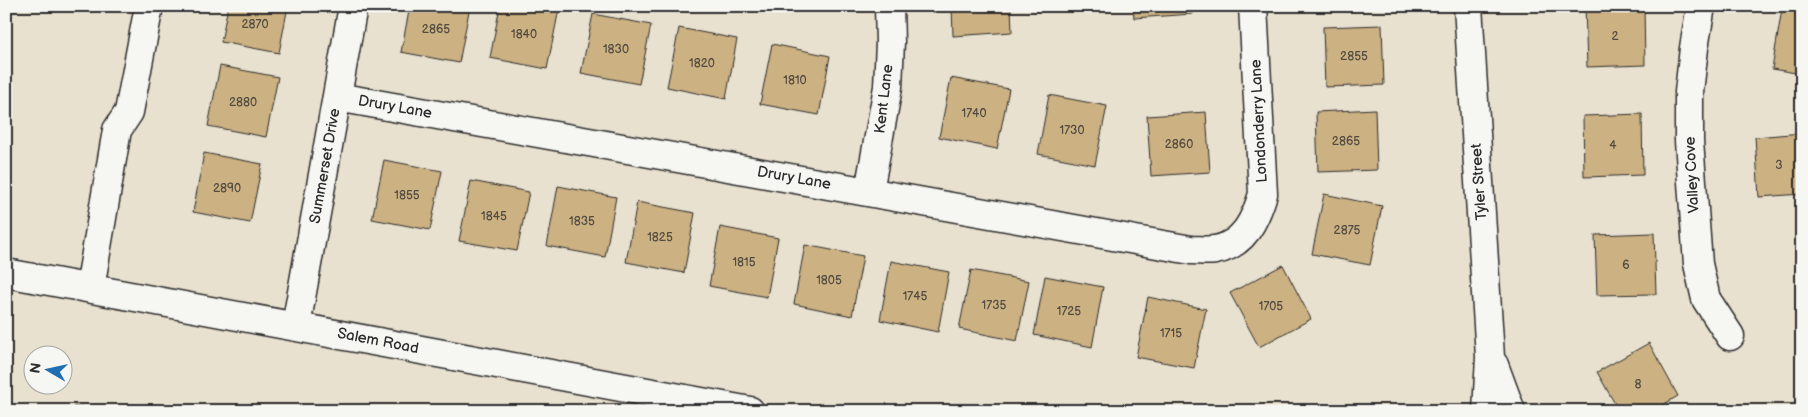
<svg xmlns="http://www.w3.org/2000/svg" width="1808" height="417" font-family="'Balsamiq Sans',sans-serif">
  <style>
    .building { fill: #ccb182; stroke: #2b2b2b }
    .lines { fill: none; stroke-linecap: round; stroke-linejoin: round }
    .minor-casing { stroke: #2b2b2b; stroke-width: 31 }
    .major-casing { stroke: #2b2b2b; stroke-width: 31 }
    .minor { stroke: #f6f6f2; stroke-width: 28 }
    .major { stroke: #f6f6f2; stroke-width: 28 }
    .labels { text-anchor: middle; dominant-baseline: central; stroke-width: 5; stroke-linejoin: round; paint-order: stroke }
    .number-label { font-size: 12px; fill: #534c41 }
    .street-label { font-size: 15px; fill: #2b2b2b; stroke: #f6f6f2 }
  </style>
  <rect width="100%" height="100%" fill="#e9e1d0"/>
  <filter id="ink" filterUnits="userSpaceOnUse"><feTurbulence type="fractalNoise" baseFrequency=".02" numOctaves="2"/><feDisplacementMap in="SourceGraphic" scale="10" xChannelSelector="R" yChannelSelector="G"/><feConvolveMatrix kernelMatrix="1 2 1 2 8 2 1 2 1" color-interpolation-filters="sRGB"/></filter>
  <g filter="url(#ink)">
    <path class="building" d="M58,6h35l-1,6z
      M228,6h60l-9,47 -58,-11z
      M410,6h60l-11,57 -58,-11z
      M500,6h43l16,3 -12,60 -57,-11z
      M952,6h59l1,26 -59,4z
      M1133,6h59l1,8 -59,4z
      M1585,6h59l1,59 -58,2z
      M1782,9l20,4v61l-30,-5z
      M593,14l58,11 -12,59 -58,-11z
      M1382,25l2,60 -59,2 -2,-60z
      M679,28l58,11 -11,60 -59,-12z
      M772,44l58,12 -11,59 -59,-11z
      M220,66l58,11 -12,60 -58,-11z
      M951,78l58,11 -12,60 -58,-12z
      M1049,95l58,11 -12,59 -57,-11z
      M1375,109l2,61 -59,2 -2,-60z
      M1206,112l4,60 -59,4 -4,-60z
      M1642,114l1,61 -59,2 -1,-61z
      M1802,133v61l-43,3 -4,-60z
      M204,153l58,11 -12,59 -57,-11z
      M384,160l58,11 -12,59 -58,-11z
      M471,181l58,11 -12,59 -58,-10z
      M558,186l58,11 -11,60 -58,-11z
      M1324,194l58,12 -12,59 -58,-11z
      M637,202l58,11 -11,60 -58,-11z
      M720,227l58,11 -11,59 -58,-11z
      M1654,233l2,61 -59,1 -2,-60z
      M805,245l58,11 -11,60 -58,-12z
      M891,261l58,11 -11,60 -58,-12z
      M1283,265l28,54 -52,28 -29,-54z
      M971,270l58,11 -12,60 -58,-12z
      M1045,276l58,11 -11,60 -58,-12z
      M1148,297l58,12 -12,59 -58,-11z
      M1649,343l29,53 -26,15h-33l-22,-39z
      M74,406l39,5h-40z"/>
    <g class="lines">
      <defs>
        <path id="minor" d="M1468,6l22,351 -3,54
          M1701,6l-7,42 -5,44v49l9,123 8,35 24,37
          M337,97l854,153c8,0 16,1 24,0 29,-5 40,-30 48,-56l-10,-188
          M869,191l19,-104 2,-45 -1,-36
          M90,288l27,-158 12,-18 20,-106
          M296,326l57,-320
          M1494,365l17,46"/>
        <path id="major" d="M6,273l744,138"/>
      </defs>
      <use href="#minor" class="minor-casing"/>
      <use href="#major" class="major-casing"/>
      <use href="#minor" class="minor"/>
      <use href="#major" class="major"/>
    </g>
  </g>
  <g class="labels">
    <g class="number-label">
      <text x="255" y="24">2870</text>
      <text x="436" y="29">2865</text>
      <text x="524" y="34">1840</text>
      <text x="1615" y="36">2</text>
      <text x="616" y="49">1830</text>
      <text x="1354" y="56">2855</text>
      <text x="702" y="63">1820</text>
      <text x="795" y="80">1810</text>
      <text x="243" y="102">2880</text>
      <text x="974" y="113">1740</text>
      <text x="1072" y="130">1730</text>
      <text x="1346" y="141">2865</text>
      <text x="1179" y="144">2860</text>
      <text x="1613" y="145">4</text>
      <text x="1779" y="165">3</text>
      <text x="227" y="188">2890</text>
      <text x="407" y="195">1855</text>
      <text x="494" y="216">1845</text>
      <text x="582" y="221">1835</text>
      <text x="1347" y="230">2875</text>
      <text x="660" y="237">1825</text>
      <text x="744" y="262">1815</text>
      <text x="1626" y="265">6</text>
      <text x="829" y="280">1805</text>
      <text x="915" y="296">1745</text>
      <text x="994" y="305">1735</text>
      <text x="1271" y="306">1705</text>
      <text x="1069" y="311">1725</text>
      <text x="1171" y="333">1715</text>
      <text x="1638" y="384">8</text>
    </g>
    <g class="street-label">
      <text transform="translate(884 99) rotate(-83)">Kent Lane</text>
      <text transform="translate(395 107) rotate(10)">Drury Lane</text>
      <text transform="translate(1259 121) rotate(-93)">Londonderry Lane</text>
      <text transform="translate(325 166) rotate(-80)">Summerset Drive</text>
      <text transform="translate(1692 175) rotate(-93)">Valley Cove</text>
      <text transform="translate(794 178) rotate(10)">Drury Lane</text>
      <text transform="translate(1479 182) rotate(-94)">Tyler Street</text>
      <text transform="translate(378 341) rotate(11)">Salem Road</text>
    </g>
  </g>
  <rect width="1808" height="417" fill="none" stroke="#f6f6f2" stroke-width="25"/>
  <rect x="12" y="12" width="1783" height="392" fill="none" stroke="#2b2b2b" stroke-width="2" filter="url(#ink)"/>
  <g transform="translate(48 370) rotate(279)"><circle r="24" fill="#f6f6f2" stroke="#a5a5a2"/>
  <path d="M0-4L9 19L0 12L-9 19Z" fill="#1f6fb2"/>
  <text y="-8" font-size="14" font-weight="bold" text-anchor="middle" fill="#2b2b2b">N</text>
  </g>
</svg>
